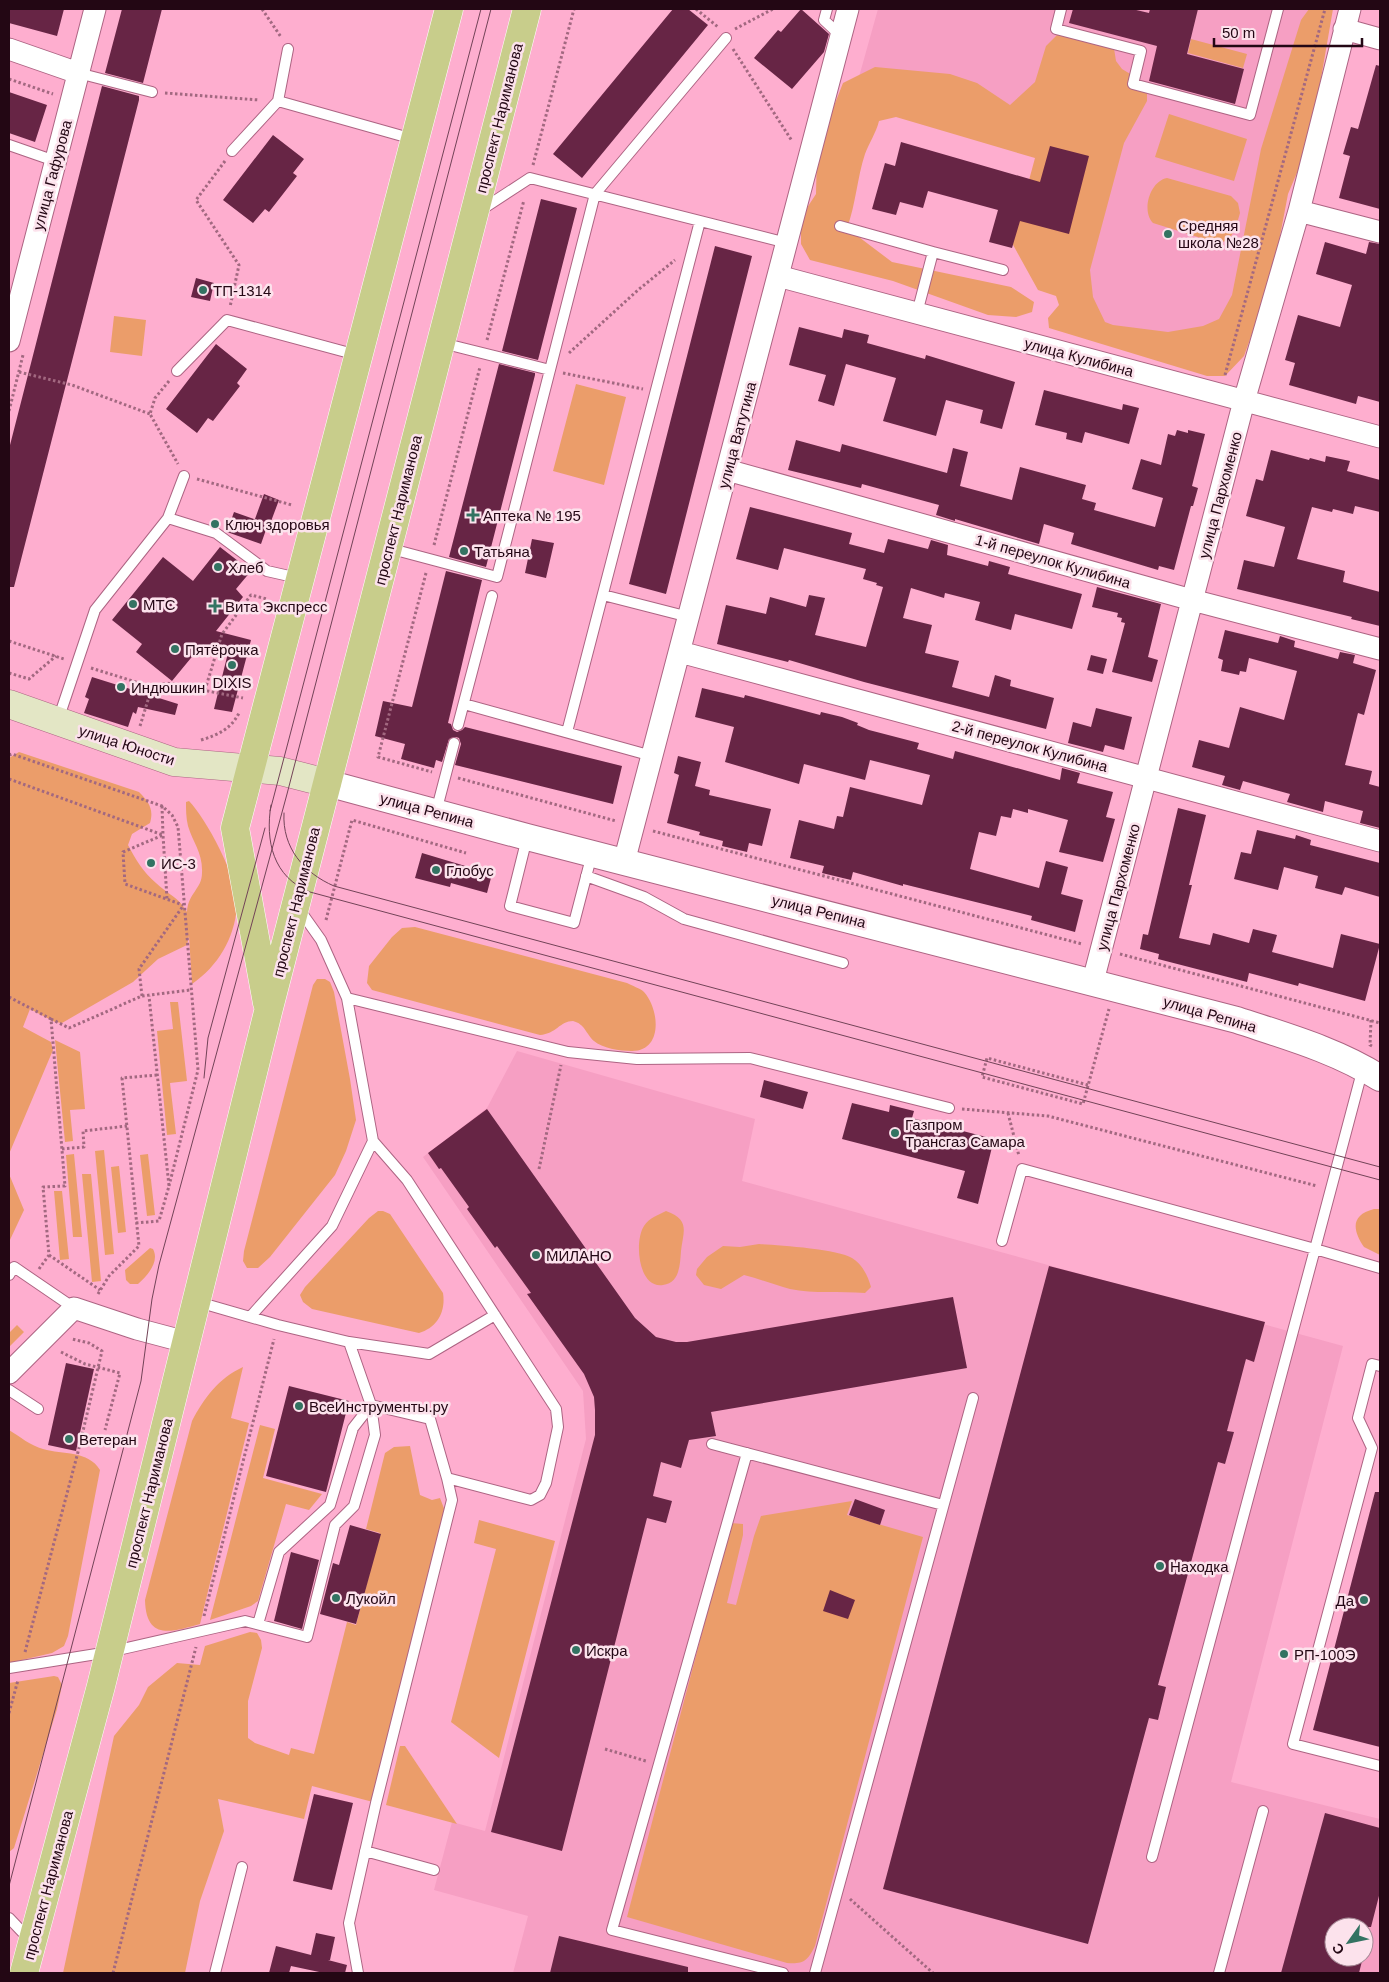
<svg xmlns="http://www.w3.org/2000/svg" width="1389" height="1982" font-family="Arial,sans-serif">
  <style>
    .built { fill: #f69fc3; fill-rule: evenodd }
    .green { fill: #eb9d6a }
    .building { fill: #672545 }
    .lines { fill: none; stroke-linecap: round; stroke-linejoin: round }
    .service-casing { stroke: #ad6483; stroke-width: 12 }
    .minor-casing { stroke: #ad6483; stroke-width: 23 }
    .tertiary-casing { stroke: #ad6483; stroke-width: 28 }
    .secondary-casing { stroke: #ad6483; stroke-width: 29 }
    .primary-casing { stroke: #fff; stroke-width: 29 }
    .path { stroke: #a26880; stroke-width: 3; stroke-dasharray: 2.5 2.5; stroke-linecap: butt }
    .service { stroke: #fff; stroke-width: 10 }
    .minor { stroke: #fff; stroke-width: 21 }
    .tertiary { stroke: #fff; stroke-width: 26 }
    .secondary { stroke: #e3e6c5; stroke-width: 28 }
    .primary { stroke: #c8cd8b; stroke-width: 28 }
    .tram { stroke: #724357; stroke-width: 1 }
    .poi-dot { fill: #337362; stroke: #fce2ec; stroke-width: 2 }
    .labels { text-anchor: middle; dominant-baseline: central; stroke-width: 5; stroke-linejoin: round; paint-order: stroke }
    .street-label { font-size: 15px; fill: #230714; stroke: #fce2ec }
    .poi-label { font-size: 15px; fill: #230714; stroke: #fce2ec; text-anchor: start }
  </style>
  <rect width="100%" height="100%" fill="#feaecf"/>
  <path class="built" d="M878,9h441l-99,362 -164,-47 46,-179 -245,-61z
    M517,1051l238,68 -13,62 601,165 -112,436 149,37v154h-867l15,-57 -94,-26 18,-68 33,9 101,-392 -3,-48 -160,-234 64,-49zM1334,1927h30v30h-30z"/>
  <path class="green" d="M1309,9h24l-23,133 -22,52 -16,84 -28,78 -19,20h-18l-158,-48 -1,-10 11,-13 -3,-9 -18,-6 -26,-47 23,-85 -139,-41 -17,4c-3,12 -10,22 -14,33 -8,24 -9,50 -18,74l45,34 119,25 23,15 -2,10 -16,5 -28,-2 -95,-34 -83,-21 -9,-16v-27l15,-23 1,-45 26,-66 32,-16 75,7 27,9 33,22 25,-23 11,-36 12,-12 55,8 3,19 6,8 15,9 10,15v8l-23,42 -34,127 3,27 12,25 8,3 55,7 35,-6 16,-7 13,-24 29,-146 40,-129z
    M1191,39l56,15 -4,14 -55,-15z
    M1169,114l78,25 -13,42 -79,-24z
    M1167,178l64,18 7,7 2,10c-4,13 -6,29 -23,30l-64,-20c-12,-12 -3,-42 14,-45z
    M114,316l32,4 -4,36 -32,-4z
    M576,384l50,13 -22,88 -51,-14z
    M19,752l120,40c10,10 15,17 11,31l-18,11 -4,11c8,15 15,27 28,38 10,10 24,15 31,29 1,-19 15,-23 15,-39 1,-20 -9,-30 -14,-47 -2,-8 -2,-16 -2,-24l3,-1c18,19 51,80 48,106 -3,32 -19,59 -45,77l-3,-48 -2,9 -29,14 -25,23 -71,41 -7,-1 -25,-13 -7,18 28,15 2,8 -44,104v-396z
    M415,927l212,56c5,3 13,5 17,9 16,18 19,60 -13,59 -11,0 -29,-3 -37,-10 -8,-7 -9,-17 -21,-20 -13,0 -17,13 -33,14l-168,-45 -5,-7 2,-17 23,-29 10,-9z
    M317,979h8l5,3 4,10 16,87 6,41 -10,31 -11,24 -65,82 -12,11h-11l-4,-7 1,-10 69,-266z
    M170,1002h8l9,79 -17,2 6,51 -9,1 -10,-104 16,-2z
    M55,1040l25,12 5,57 -15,1 3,31 -8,1z
    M104,1150l10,104 -9,1 -10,-104z
    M74,1154l8,83h-9l-7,-82z
    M148,1154l7,61 -8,1 -7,-61z
    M119,1166l7,66 -8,1 -7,-66z
    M9,1174l15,36 -15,32z
    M82,1174h9l10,107 -9,1z
    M54,1191h8l7,68 -9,1z
    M1374,1209h6v46l-16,-8c-12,-18 -13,-32 10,-38z
    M378,1211h5l7,3 53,79c3,19 -6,35 -24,40l-107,-24 -9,-7 -3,-7 5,-8 64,-69z
    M666,1211c25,9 17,21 15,40 -1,13 -1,32 -18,34 -25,4 -29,-44 -19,-59 5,-8 14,-11 22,-15z
    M759,1244c19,1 79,5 93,14 10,6 16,18 19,29l-6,6c-25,-2 -51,1 -75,-4 -15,-4 -30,-10 -46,-14l-23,14 -17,-4 -8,-10 1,-6 10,-12 16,-11 17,1z
    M150,1248l3,1c7,13 -6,27 -15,35h-8l-4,-4 -1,-10z
    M17,1325l7,7 -15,15v-14z
    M243,1367l-12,51 18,5 -49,201c-28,8 -54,17 -55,-24l47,-179c12,-23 27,-43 51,-54z
    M260,1425l15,4 -12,49 59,16 -13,16 -23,-6 -28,97 -7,5 -41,14z
    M9,1430c10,6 22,16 34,19 20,6 45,1 57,21l-32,166 -4,10 -12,7 -43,10z
    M410,1446l10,49 12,5 8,-2 5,13 -72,291 -61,-16 -8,33 -86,-20 6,32 -24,70 -15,72h-122l51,-237 25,-31 9,-18 29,-24 23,2 5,-19 45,-14 7,1 4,7 1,8 -14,53v37l7,5 34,12 2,-7 23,6 33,-132 9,3 24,-92 -14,-4 19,-76 9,-6z
    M852,1501l-5,14 76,22 -108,409c-8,16 -12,18 -28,17l-160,-46 104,-394 12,1v11l-16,68 9,2 18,-69 7,-20z
    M479,1520l76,21 -56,217 -48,-36 45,-173 -22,-6z
    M54,1676l4,1 4,8 -5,24 -43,139 -5,4v-169z
    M400,1746h5l52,78 -71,-19z"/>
  <path class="building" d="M9,9h55l-7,27 -48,-13z
    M122,9h40l-19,74 -38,-10z
    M673,9h15l20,16 -126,153 -29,-24z
    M801,9l28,25 -5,18 -32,37 -38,-31 24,-28 3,2z
    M1073,9h59l17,4 1,-4h48l-11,45 57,15 -9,35 -86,-23 8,-35 -88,-23z
    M1376,65l4,1v143l-41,-11 11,-42 -7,-2 8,-27 7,2z
    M102,86l37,10v4l-125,487h-5v-138z
    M9,92l38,13 -12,37 -26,-9z
    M273,135l31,24 -11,14 4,3 -28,36 -4,-3 -12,14 -30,-23z
    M901,142l139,40 10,-36 39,10 -20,78 -49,-13 -8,27 -23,-6 9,-32 -70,-19 -5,17 -23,-6 -4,13 -24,-6 13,-46 10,3z
    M541,199l36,9 -39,152 -36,-9z
    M1325,242l41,12 3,-12 11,2v158l-22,-6 -2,8 -67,-19 6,-22 -10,-3 13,-45 42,12 12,-42 -36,-11z
    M715,246l37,10 -86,338 -37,-10z
    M196,278l18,5 -4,18 -19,-4z
    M799,327l43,11 2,-9 25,6 -2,8 58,16 1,-4 89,27 -13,47 -22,-6 3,-13 -37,-10 -10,36 -53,-15 13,-43 -50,-14 -12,42 -16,-5 8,-26 -37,-10z
    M216,344l31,25 -10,14 3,3 -27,35 -5,-3 -11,15 -31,-24z
    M499,364l36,9v2l-49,192 -37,-10z
    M1044,390l78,20 1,-6 16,4 -10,36 -44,-12 -3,11 -16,-4 1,-6 -32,-8z
    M1177,430l11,3v-3l17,4 -13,52 6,2 -5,18h-2l-17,64 -15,-4 -1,4 -87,-26 3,-11 -30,-9 -5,20 -84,-25v2l-19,-6 3,-10 -77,-21 -1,4 -73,-18 8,-30 44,12 2,-8 105,29 6,-25 15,4 -8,34 52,14 8,-33 66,18 -4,14 14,4 -2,7 61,17 8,-29 -31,-9 9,-30 20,6 7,-31 7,2z
    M1271,450l38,10 1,-2 15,4 1,-6 24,5 -3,10 33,9v32l-25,-6 -2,8 -20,-5 -1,3 -20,-5 -15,52 48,12 -2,11 37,10v34l-29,-7 1,-2 -115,-28 7,-29 30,7 11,-40 -39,-11 10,-37 7,2z
    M264,494l15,6 -9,24 -15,-5z
    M750,507l102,26 -3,11 35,9 4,-14 40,10 3,-9 17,5 -1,10 41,11 1,-5 21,6 -2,7 74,20 -10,35 -57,-15 -4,16 -36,-10 5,-18 -35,-9 -1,5 -33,-10 -8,30 29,7 -7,28 34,8 -7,26 37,10 6,-22 16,5 -1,6 44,12 -8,31 -182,-47 -75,-22 -1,2 -71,-18 9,-39 40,9 4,-17 36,10 3,-12 16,3 -10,37 51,12 17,-60 -7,-2 1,-2 -14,-4 3,-10 -82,-21 -6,22 -42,-11z
    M234,512l34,12 -7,20 -34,-12z
    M532,539l22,4 -8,35 -21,-5z
    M220,547l31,24 -15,18 7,8 -27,34 35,9 -19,72 -18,-3 14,-56 -28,-6 -28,34 -36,-29 6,-8 -30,-24 51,-63 30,24z
    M446,571l36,9 -34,143 3,1 2,6 4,2 5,-2 3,-3 157,39 -9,38 -158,-39 6,-21 -2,-6 -3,-1 -7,2 -7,23 -6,-2 -2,8 -33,-9 4,-15 -30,-8 8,-35 29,6z
    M1097,587l64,17 -13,53 10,3 -6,22 -40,-10 13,-49 -4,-1 1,-4 -5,-1 1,-4 -26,-6z
    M1225,630l53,13 2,-7 15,5 -1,6 44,12 2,-7 15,3 -2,8 23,7 -12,45 -6,-2 -13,52 27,6 -3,13 11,3v41l-20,-5 3,-12 -38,-10 -2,11 -36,-10 3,-8 -47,-13 -3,9 -18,-5 3,-9 -33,-9 7,-27 30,8 11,-41 44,13 13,-49 -48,-13 -3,14 -6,-1 -1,4 -18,-4 2,-11 -5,-2z
    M1091,655l16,4 -4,15 -16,-4z
    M92,677l86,27 -3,11 -37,-8 -2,7 -3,-2 -5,15 -44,-14 5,-14 -4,-2z
    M702,688l42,10 1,-3 75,20 1,-3 21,5 16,6 -1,2 12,5 50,13 -2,6 36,10 2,-8 105,29 2,-12 18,5 -3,10 36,9 -7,25 9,2 -12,43 -44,-10 9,-32 -40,-11v4l-15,-4 -2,9 -10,-2 -5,20 -17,-4 -9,37 69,19 7,-27 22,6 -7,27 22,6 -8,32 -44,-12 1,-4 -129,-32v2l-50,-14 -2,8 -29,-7 2,-7 -34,-8 9,-38 35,9 3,-13 6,1 7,-30 72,18 8,-30 -60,-15 -5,20 -61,-16 -5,20 -74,-22 9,-35 -39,-10z
    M1096,708l36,9 -8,33 -19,-5 -2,7 -35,-9 5,-21 18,5z
    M678,756l23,6 -6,24 15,4 -1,5 62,14 -9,37 -13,-3 -2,9 -25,-6 1,-5 -24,-6 1,-3 -33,-9 12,-48 -5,-2z
    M1178,808l28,7 -17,70h3l-13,53 31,7 3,-12 36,10 4,-14 24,6 -5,17 61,16 8,-34 39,10 -15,57 -66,-18 -1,3 -49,-13 -2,9 -89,-23 1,-5 -19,-5 3,-15 5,1z
    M1257,830l38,9 1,-4 15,5 -1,5 70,18v34l-35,-10 -3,8 -27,-7 3,-12 -34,-9 -6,23 -44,-11 7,-27 10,2z
    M422,853l70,21 -5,19 -36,-10 -1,4 -35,-9z
    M764,1080l44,12 -5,17 -43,-12z
    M852,1103l37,9 1,-7 24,6 -2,7 82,21 -16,65 -21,-6 8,-27 -123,-32z
    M487,1109l148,209 21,19 20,5h11l266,-45 14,71 -256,44 5,24 -27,4 -8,28 -20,-6 -8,34 19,5 -6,22 -19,-5 -85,333 -71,-19 104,-397v-25l-1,-13 -10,-23 -57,-80 4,-1 -34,-47 -2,2 -28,-39 2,-2 -28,-39 -2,1 -11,-16z
    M1049,1266l216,56 -11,40 -8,-3 -19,72 7,1 -9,32 -7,-2 -60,223 8,2 -8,33 -9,-2 -61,226 -205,-55z
    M66,1363l28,6 -18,82 -28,-6z
    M289,1386l60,15 -23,91 -60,-16z
    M1375,1492h5v255l-67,-17z
    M855,1499l30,11 -5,15 -31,-10z
    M350,1525l31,9 -25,90 -36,-10 13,-51 6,2z
    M291,1552l28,8 -17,69 -28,-8z
    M830,1590l25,10 -7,19 -25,-8z
    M314,1794l39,9 -21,87 -39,-9z
    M1325,1813l55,15v64l-9,35h-37v30h29l-4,16h-78z
    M316,1933l19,4 -5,23h-2l19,5 -2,8h-21l-33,-7 -2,7h-20l7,-27 35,9z
    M559,1936l129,31v6h-138z"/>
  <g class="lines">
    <defs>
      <path id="service" d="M827,9l-3,11 17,16
        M1061,9l-5,20 85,22 -8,33 117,31 28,-106
        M288,49l-10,52 135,38
        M78,73l74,19
        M9,145l46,16
        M232,151l46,-50
        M481,210l49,-32 257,65
        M840,226l93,26 -16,61
        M933,252l70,18
        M442,343l108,27
        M177,371l50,-51 130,35
        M168,518l48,15 51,38 31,7
        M388,548l109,29 98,-383 131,-156
        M603,595l86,22
        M464,704l188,52
        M58,720l37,-110 73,-92 16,-42
        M458,725l34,-129
        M567,732l133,-511
        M436,812l18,-69
        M527,838l-17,68 64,17 18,-69
        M586,876l58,21 40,22 159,44
        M347,998l221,54 69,7 113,-1 199,50
        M1002,1241l20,-72 293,80 48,-181
        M9,1275l5,-8 60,41
        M250,1317l82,-91 41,-85 -26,-143 -26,-58 -22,-31
        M349,1342l80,12 66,-39
        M1380,1366l-8,-2 -14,54 14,30 -79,296 87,22
        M9,1390l29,19
        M371,1405l59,14 17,59 84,22 9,-5 6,-12 12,-56 -2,-18 -149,-229 -34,-39
        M712,1444l231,61
        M747,1453l-135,477 171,43
        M258,1624l21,-72 51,-47 23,-77 18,-23
        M9,1668l100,-16 136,-31 62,16 28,-112 19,-19 21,-71 -4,-30 -22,-63 -71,-17 -80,-23
        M365,1851l69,19
        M1152,1857l163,-608 65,19
        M9,1918l20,21
        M215,1973l27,-106
        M358,1973l-9,-50 27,-120 76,-303 -5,-22
        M815,1973l158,-575
        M1219,1973l44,-162"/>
      <path id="minor" d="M1344,29l36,10
        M9,49l69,24
        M1299,211l81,21
        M778,276l602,161
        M9,341l86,-332
        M727,470l465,130 188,49
        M680,652l700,189
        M624,862l224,-853
        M1093,981l151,-580 55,-190 51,-202
        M9,1373l65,-65 63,21 49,13"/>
      <path id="tertiary" d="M327,783l200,54 710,183c48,16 99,30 143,58"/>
      <path id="secondary" d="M9,704l165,58 106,9 47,12"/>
      <path id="primary" d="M267,1003l-32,-175 214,-819
        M24,1973l77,-287 167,-674 259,-1003"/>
    </defs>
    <use href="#service" class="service-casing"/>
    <use href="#minor" class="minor-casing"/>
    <use href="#tertiary" class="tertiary-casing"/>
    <use href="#secondary" class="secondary-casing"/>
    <use href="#primary" class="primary-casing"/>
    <path class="path" d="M262,9l19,28
      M696,9l22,18
      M735,29l38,-20
      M733,49l59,92
      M9,79l44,15
      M165,93l94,7
      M225,161l-29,39 43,65 -9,42
      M533,165l41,-156
      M487,340l37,-140
      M569,353l69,-63 37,-30
      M19,372l53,13 78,29
      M563,373l80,16
      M1225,375l100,-366
      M169,381l-14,17 -5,16 28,50
      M9,411l14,-56
      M197,479l95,26
      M434,545l46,-178
      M426,573l-48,184 54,15
      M9,641l55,18
      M91,668l61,19 15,-4 76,15
      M9,673l20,6 27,-23
      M205,690l17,-56 29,-39 16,4
      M140,726l12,-39
      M201,740c17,-5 30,-11 38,-27
      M9,755l3,-1 150,52 10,9 6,12 20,243 -29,116
      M458,778l158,43
      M9,779l154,56 4,64
      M162,806l1,29 -40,17 2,32 58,21
      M653,831l429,113
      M165,866l16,-1
      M326,920l26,-100 114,33
      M1120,954l260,69
      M142,996l-3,-27 44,-63
      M9,997l42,22
      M1371,1020l-1,25 2,1
      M1088,1085l-101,-27 -5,19 101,27 26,-95
      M962,1109l86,7 269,70
      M1008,1113l11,43
      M62,1149l22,-2 -1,-16 44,-5
      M539,1169l22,-104
      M136,1223l23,-2 10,-35 -20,-190
      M49,1255l51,35
      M39,1269l10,-14 -6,-68 22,-1 -14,-167 18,9 73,-32 48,-6
      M98,1294l11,-18 30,-30 -17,-168 35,-3
      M61,1352l24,12 35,9 -15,57
      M204,1616l70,-277
      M25,1652l53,-200 24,-101 -13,-8 -17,-4
      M9,1713l9,-33
      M605,1749l41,12
      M850,1899l83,74
      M113,1973l83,-326"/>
    <use href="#service" class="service"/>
    <use href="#minor" class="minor"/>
    <use href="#tertiary" class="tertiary"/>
    <use href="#secondary" class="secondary"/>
    <use href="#primary" class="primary"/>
    <path class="tram" d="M271,805c-6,36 2,72 39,87l1070,288
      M270,811l211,-802
      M284,813c-2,35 20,60 50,73l1046,281
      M204,1078l4,-40 57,-210
      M9,1886l132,-505 11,-82 7,-34 128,-471 204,-785"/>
  </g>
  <g class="poi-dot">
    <circle cx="1168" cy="234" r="5"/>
    <circle cx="203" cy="290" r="5"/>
    <path d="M470.5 507.5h5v5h5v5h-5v5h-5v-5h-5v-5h5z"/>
    <circle cx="215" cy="524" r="5"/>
    <circle cx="464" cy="551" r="5"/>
    <circle cx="218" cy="567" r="5"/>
    <circle cx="133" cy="604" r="5"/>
    <path d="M212.5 598.5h5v5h5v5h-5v5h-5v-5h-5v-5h5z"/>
    <circle cx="175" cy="649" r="5"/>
    <circle cx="232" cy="665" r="5"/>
    <circle cx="121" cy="687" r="5"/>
    <circle cx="151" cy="863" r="5"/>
    <circle cx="436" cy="870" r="5"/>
    <circle cx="895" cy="1133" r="5"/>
    <circle cx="536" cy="1255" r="5"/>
    <circle cx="299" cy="1406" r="5"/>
    <circle cx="69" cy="1439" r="5"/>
    <circle cx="1160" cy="1566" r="5"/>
    <circle cx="336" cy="1598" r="5"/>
    <circle cx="1364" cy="1600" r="5"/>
    <circle cx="576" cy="1650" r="5"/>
    <circle cx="1284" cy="1654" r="5"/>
  </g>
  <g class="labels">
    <g class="street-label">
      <text transform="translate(499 118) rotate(-76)">проспект Нариманова</text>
      <text transform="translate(52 175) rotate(-75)">улица Гафурова</text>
      <text transform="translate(1079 357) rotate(15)">улица Кулибина</text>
      <text transform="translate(737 435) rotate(-75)">улица Ватутина</text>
      <text transform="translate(1220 495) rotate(-75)">улица Пархоменко</text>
      <text transform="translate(398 510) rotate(-76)">проспект Нариманова</text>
      <text transform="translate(1053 561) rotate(16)">1-й переулок Кулибина</text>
      <text transform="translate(127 745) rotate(18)">улица Юности</text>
      <text transform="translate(1030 746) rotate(15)">2-й переулок Кулибина</text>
      <text transform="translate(427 810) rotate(15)">улица Репина</text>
      <text transform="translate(1118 887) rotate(-75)">улица Пархоменко</text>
      <text transform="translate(296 902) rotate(-76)">проспект Нариманова</text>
      <text transform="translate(819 911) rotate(14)">улица Репина</text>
      <text transform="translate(1210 1014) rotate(16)">улица Репина</text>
      <text transform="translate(149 1493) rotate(-76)">проспект Нариманова</text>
      <text transform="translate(48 1885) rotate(-75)">проспект Нариманова</text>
    </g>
    <g class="poi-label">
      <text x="1178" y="225">Средняя<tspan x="1178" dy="17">школа №28</tspan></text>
      <text x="213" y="290">ТП-1314</text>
      <text x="483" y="515">Аптека № 195</text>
      <text x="225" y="524">Ключ здоровья</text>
      <text x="474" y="551">Татьяна</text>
      <text x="228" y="567">Хлеб</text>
      <text x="143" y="604">МТС</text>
      <text x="225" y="606">Вита Экспресс</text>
      <text x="185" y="649">Пятёрочка</text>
      <text x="232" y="682" text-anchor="middle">DIXIS</text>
      <text x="131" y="687">Индюшкин</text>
      <text x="161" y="863">ИС-3</text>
      <text x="446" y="870">Глобус</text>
      <text x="905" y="1124">Газпром<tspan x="905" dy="17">Трансгаз Самара</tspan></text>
      <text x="546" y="1255">МИЛАНО</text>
      <text x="309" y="1406">ВсеИнструменты.ру</text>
      <text x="79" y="1439">Ветеран</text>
      <text x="1170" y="1566">Находка</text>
      <text x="346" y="1598">Лукойл</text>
      <text x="1354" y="1600" text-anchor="end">Да</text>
      <text x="586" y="1650">Искра</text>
      <text x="1294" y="1654">РП-100Э</text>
    </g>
  </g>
  <rect width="1389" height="1982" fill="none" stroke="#230714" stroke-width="20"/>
  <g transform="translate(1349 1942) rotate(237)"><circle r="24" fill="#fce2ec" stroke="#a58a96"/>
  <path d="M0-4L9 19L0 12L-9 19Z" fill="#337362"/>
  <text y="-8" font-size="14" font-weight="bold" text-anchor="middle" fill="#230714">С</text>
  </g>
  <path d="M1214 38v8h148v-8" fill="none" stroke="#230714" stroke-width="2.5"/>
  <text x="1222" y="38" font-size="15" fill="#230714" stroke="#fce2ec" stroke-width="4" paint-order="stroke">50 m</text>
</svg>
